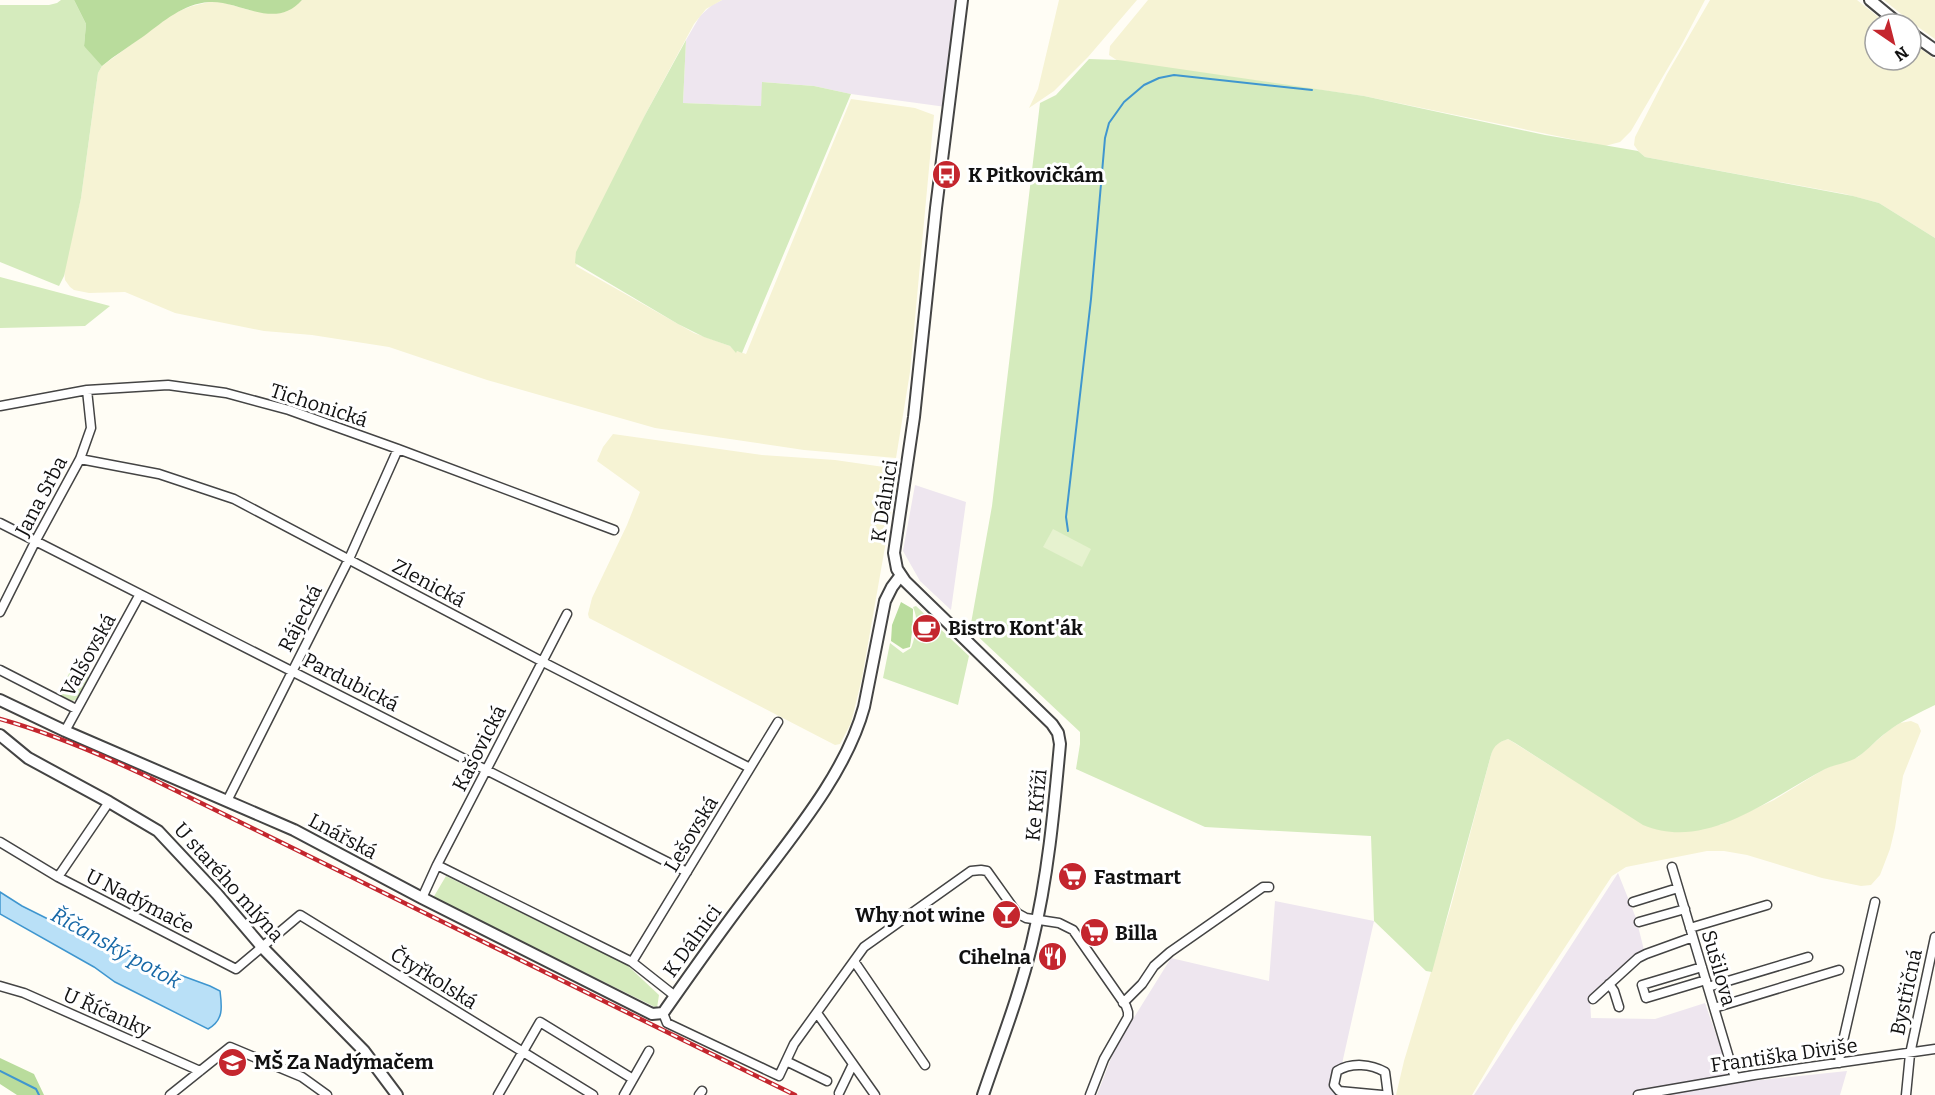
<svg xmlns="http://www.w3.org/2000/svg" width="1935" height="1095" font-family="Bitter,serif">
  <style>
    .industrial { fill: #eee6ef }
    .farmland { fill: #f6f3d4 }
    .green { fill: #d5ebbd }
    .forest { fill: #b9dc9c }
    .pitch { fill: #e6f2cf }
    .water { fill: #b9e0f7; stroke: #3f96cf; stroke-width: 1.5 }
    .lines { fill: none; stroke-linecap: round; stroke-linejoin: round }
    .stream { stroke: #3f96cf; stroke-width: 2 }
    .minor-casing { stroke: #444; stroke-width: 11 }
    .tertiary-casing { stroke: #444; stroke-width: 14 }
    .minor { stroke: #fff; stroke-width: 8 }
    .tertiary { stroke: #fff; stroke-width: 10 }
    .rail-casing { stroke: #c4262e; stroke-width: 4.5 }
    .rail { stroke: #fff; stroke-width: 2; stroke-dasharray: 7; stroke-linecap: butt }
    .labels { text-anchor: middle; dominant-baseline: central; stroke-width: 6; stroke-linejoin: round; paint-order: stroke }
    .poi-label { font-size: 20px; font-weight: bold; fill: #111; stroke: #fff; text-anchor: start }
    .street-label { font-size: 20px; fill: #111; stroke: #fff }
    .water-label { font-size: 21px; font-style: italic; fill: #1768a6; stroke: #fff }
  </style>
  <rect width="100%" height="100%" fill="#fffdf5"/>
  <path class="industrial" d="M722,0h235l-11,107 -95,-13 -37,-8 -51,-4 -2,24 -78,-3 3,-63 14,-24 12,-11z
    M915,485l51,17 -15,108 -31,-29 -17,-30z
    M1618,873l18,45 8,32 -10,6 -44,41 1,21 64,1 50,-16 28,80 114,-12 -7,24h-366z
    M1275,901l99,20 -39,174h-238l18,-47 56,-90 98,23z"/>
  <path class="farmland" d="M302,0h420l-16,9 -12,15 -49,91 -69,151 118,67 36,13 6,6 1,-1 9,3 105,-255 64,9 19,7 -24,257 -14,86 -92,-8 -149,-22 -168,-48 -98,-33 -77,-12 -48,-4 -89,-18 -50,-21 -36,1 -15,-3 -4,-3 -5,-7 -1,-10 17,-72 17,-125 4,-7 72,-53 18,-7 17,-4 9,-1 31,9 26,3 16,-4z
    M1059,0h78l-49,57 -34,34 -25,17 9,-19z
    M1148,0h557l-23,44 -51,87 -11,11 -15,4 -241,-50 -246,-35 -9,-6 1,-9z
    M1710,0h147l30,24h-12v36h36v-18l24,17v179l-56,-35 -34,-9 -200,-37 -6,-5 -5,-7 1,-8 32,-63z
    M1884,0h51v39l-24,-17z
    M613,434l149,21 73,5 56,8 7,5 -36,205 -11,45 -11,21 -5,1 -246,-127 -1,-4 4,-16 35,-73 13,-33 -43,-31 6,-14z
    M1911,721l7,3 3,7 -18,45 -8,52 -5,21 -10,26 -9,10 -10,1 -39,-8 -75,-23 -23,-4h-17l-81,16 -14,9 -99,150 -41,69h-76l8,-34 47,-155 40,-151 2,-7 6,-6 9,-3 57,36 155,50 54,-25 52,-32 32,-11 31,-27 11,-7z"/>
  <path class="green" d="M61,0h13l12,24 -2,22 20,11 -2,9 -4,7 -17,125 -17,78 -5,10 -59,-24v-257h49l8,-2z
    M686,40l-3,63 78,3 1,-24 52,4 37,8 -109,259 -5,-2 -1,2 -6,-7 -26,-9 -26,-13 -103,-61 1,-11 69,-137z
    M1089,59l29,1 246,36 181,39 93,16 7,6 208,39 26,7 56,35v467c-16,8 -34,16 -48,27 -10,7 -18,17 -28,24 -9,7 -24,8 -34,13 -54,28 -118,83 -182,56l-128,-82 -7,-4c-9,3 -14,6 -17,16l-59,217 -6,-1 -52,-50 -3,-85 -166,-9 -129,-58 4,-25v-12l-110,-103 22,-123 48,-403 16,-8z
    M0,277l110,29 -25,20 -85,2z
    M916,606l53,50 -11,49 -75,-27 7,-35 13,10 8,-5c5,-13 8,-28 2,-41z
    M72,668l18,10 -12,21 -6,2 -14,-7z
    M446,876l181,89 32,30 -2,13 -224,-110z"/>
  <path class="forest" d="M74,0h228c-27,31 -62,0 -93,2 -26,2 -45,19 -65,34 -14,10 -29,19 -42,30l-18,-20 2,-22z
    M901,602l12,7c0,14 -1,25 -3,38l-7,2 -12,-8 1,-16z
    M0,1058l34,16 10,21h-27l-17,-11z"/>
  <path class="pitch" d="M1053,529l38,20 -9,18 -39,-20z"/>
  <path class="water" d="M0,892l22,14 56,28 72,30 60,22 10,5c2,16 4,29 -12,38l-93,-47 -21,-15 -94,-53z"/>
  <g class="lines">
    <path class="stream" d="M1068,531l-2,-14 25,-218 14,-161 4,-15 15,-21 20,-17 15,-7 15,-3 138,15
      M0,1071l36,18 3,6"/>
    <defs>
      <path id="minor" d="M0,406l87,-16 81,-5 58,8 63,17 109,39 216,81
        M80,459l79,15 75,25 309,163 207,106
        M0,523l687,349
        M0,612l36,-72 44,-81 11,-31 -4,-38
        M0,670l76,39
        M65,731l75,-137
        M227,801l122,-242 49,-110
        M0,842l58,35 178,92 64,-54 293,180
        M437,865l195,97 43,34
        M1672,867l63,211
        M58,877l51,-75
        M422,898l15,-33 130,-251
        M1633,902l45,-14
        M1639,922l46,-13
        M1690,928l77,-23
        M854,961l71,104
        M632,962l146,-240
        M1702,967l-60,18 4,13 60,-18
        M1609,984l5,7 5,16
        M0,986l24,7 176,78
        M1708,987l100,-30
        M1593,999l45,-41 8,-4 47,-17
        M1123,1003l19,-19 12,-18 16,-14 93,-65h6
        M1714,1008l125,-38
        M663,1013l4,10 112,53 15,-32 70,-97 107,-76 10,-1 6,1 30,42 9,5 33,5 14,7 53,76 2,6v5l-24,42 -14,36
        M817,1013l58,82
        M786,1061l41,20
        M1839,1063l1,-9 35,-152
        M839,1093l14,-29
        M170,1095l60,-48 72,30 25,18
        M498,1095l42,-73 93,57
        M624,1095l25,-44
        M699,1095l3,-4
        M1382,1095l-43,-4 -5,-6 3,-14c15,-9 34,-7 48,1l3,23
        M1638,1095l116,-20 181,-26
        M1906,1095l4,-41 25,-117"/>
      <path id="tertiary" d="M962,0l-26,208 -22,209 -20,136 3,16 8,12 147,143 6,9 2,11c-6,66 -12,133 -28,199 -12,51 -32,102 -49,152
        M1870,0l29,24
        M1911,33l24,17
        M0,700l65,31 229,99 128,68 230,116 11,-1c28,-40 56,-80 86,-119 41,-55 97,-120 115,-187l21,-106 7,-14 9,-12
        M0,735l28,23 81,44 49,29 59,63 46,54 101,103 33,44"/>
    </defs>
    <use href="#minor" class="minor-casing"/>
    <use href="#tertiary" class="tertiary-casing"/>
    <use href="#minor" class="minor"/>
    <use href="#tertiary" class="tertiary"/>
    <defs>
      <path id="rail" d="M0,719c50,14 97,34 144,56l651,320"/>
    </defs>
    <use href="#rail" class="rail-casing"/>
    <use href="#rail" class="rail"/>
  </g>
  <defs>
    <symbol id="bus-disc" viewBox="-11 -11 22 22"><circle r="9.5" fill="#c4262e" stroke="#fff"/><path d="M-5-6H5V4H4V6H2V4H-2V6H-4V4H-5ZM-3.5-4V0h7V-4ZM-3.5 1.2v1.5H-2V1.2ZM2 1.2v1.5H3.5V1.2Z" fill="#fff"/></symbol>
    <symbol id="cafe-disc" viewBox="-11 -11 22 22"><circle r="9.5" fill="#c4262e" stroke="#fff"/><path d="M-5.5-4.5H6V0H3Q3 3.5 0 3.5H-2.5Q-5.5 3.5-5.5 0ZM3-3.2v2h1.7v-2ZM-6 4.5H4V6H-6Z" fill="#fff"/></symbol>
    <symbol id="supermarket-disc" viewBox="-11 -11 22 22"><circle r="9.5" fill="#c4262e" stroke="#fff"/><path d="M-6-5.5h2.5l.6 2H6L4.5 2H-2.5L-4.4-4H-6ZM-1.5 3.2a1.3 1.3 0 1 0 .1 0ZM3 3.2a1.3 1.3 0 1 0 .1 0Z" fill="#fff"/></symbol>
    <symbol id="bar-disc" viewBox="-11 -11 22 22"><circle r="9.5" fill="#c4262e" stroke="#fff"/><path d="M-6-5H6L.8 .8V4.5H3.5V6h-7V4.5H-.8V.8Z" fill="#fff"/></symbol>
    <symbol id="restaurant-disc" viewBox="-11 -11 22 22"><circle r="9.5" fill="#c4262e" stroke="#fff"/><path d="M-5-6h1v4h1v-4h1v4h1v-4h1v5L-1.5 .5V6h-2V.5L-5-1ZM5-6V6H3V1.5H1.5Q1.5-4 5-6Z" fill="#fff"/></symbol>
    <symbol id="school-disc" viewBox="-11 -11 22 22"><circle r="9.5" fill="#c4262e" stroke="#fff"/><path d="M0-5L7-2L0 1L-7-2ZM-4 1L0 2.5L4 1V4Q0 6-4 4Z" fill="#fff"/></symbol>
  </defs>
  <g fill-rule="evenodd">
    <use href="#bus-disc" x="930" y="158" width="33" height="33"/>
    <use href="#cafe-disc" x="910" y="612" width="33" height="33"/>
    <use href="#supermarket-disc" x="1056" y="860" width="33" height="33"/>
    <use href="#bar-disc" x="990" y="898" width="33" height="33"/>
    <use href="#supermarket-disc" x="1078" y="916" width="33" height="33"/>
    <use href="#restaurant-disc" x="1036" y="940" width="33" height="33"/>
    <use href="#school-disc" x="216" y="1046" width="33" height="33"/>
  </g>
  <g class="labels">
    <g class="poi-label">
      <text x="968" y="175">K Pitkovičkám</text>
      <text x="948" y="628">Bistro Kont'ák</text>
      <text x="1094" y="877">Fastmart</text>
      <text x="985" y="915" text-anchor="end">Why not wine</text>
      <text x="1115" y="933">Billa</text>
      <text x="1031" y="957" text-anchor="end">Cihelna</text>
      <text x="254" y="1062">MŠ Za Nadýmačem</text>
    </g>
    <g class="street-label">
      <text transform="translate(319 405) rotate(18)">Tichonická</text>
      <text transform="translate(41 496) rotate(-62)">Jana Srba</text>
      <text transform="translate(884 501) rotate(-81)">K Dálnici</text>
      <text transform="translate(429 583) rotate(28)">Zlenická</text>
      <text transform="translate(300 618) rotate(-63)">Rájecká</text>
      <text transform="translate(88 655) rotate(-61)">Valšovská</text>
      <text transform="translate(351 682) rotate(27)">Pardubická</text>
      <text transform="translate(479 748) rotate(-63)">Kašovická</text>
      <text transform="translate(1036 805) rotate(-84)">Ke Kříži</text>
      <text transform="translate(691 834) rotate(-59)">Lešovská</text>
      <text transform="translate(343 836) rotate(28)">Lnářská</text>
      <text transform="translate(229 882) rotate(48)">U starého mlýna</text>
      <text transform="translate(140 901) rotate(27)">U Nadýmače</text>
      <text transform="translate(692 941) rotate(-54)">K Dálnici</text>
      <text transform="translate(1719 968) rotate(74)">Sušilova</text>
      <text transform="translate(434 978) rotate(32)">Čtyřkolská</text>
      <text transform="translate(1906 992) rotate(-78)">Bystřičná</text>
      <text transform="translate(107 1012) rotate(24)">U Říčanky</text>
      <text transform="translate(1784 1055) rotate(-8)">Františka Diviše</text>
    </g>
    <g class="water-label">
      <text transform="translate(116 948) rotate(29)">Říčanský potok</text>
    </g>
  </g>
  <g transform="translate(1893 42) rotate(145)"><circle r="28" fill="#ffffff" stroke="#a0a0a0" stroke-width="1.5"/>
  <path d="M0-4.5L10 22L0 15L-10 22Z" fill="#c4262e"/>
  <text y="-9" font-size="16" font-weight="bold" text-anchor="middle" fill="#111111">N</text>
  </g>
</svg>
